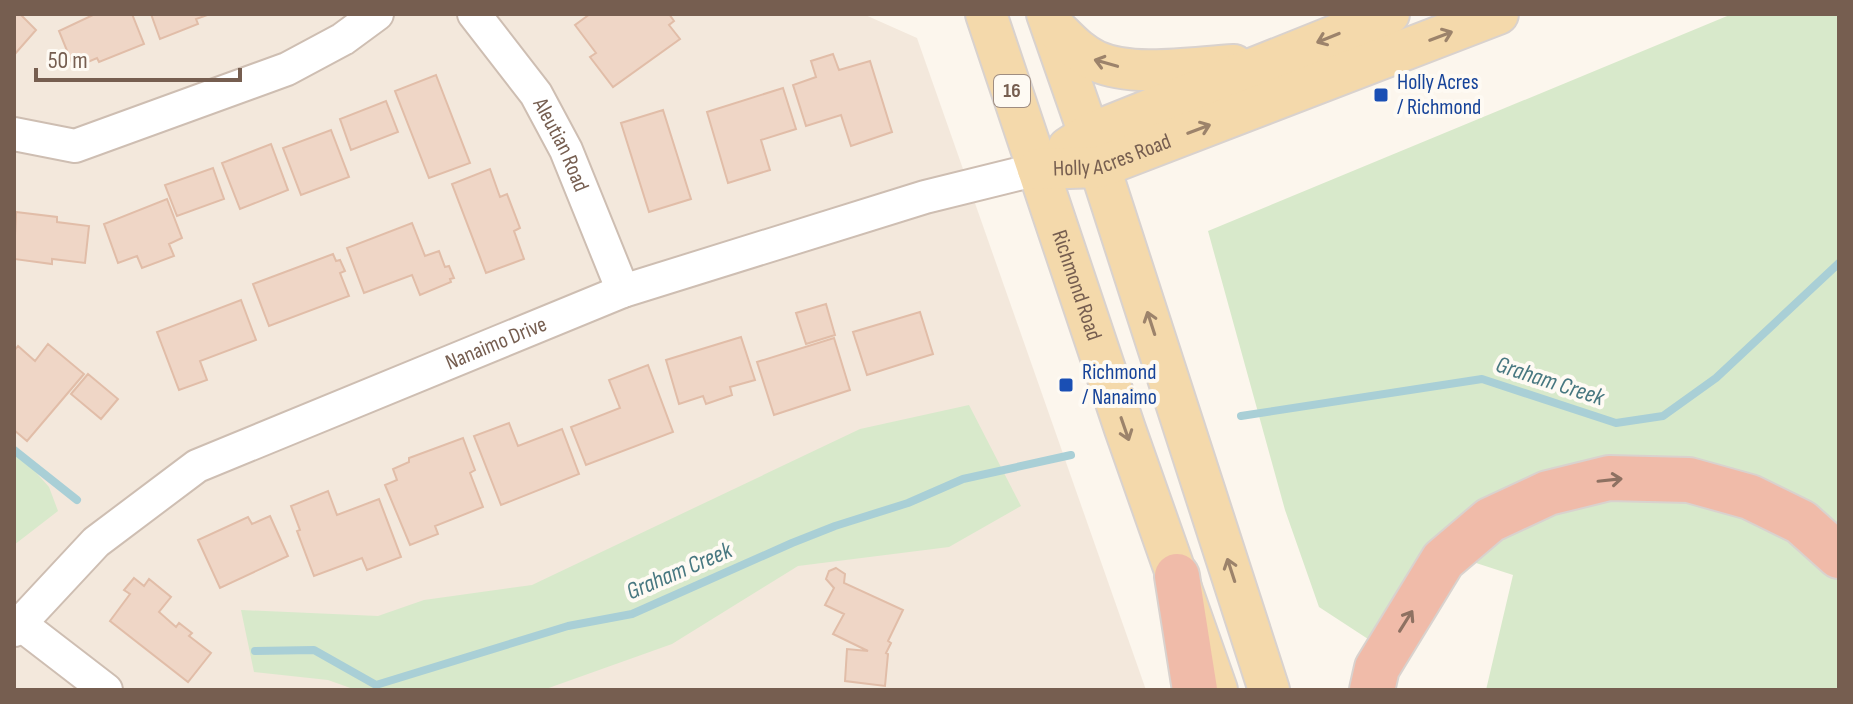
<svg xmlns="http://www.w3.org/2000/svg" width="1853" height="704" font-family="'Sofia Sans Condensed',sans-serif">
  <style>
    .residential { fill: #f3e8dc }
    .green { fill: #d8e9cb }
    .lines { fill: none; stroke-linecap: round; stroke-linejoin: round }
    .stream { stroke: #a9cfd6; stroke-width: 8 }
    .building { fill: #efd6c6; stroke: #e1bda8; stroke-width: 2 }
    .minor-casing { stroke: #cebeb2; stroke-width: 36 }
    .major-casing { stroke: #d9d2ce; stroke-width: 44 }
    .highway-casing { stroke: #d9d2ce; stroke-width: 48 }
    .minor { stroke: #fff; stroke-width: 32 }
    .major { stroke: #f4d9ab; stroke-width: 40 }
    .highway { stroke: #f0bba9; stroke-width: 44 }
    .oneway { stroke: #9c836b }
    .oneway2 { stroke: #8e7162 }
    .transit-dot { fill: #1a4fb4; stroke: #fefaf3; stroke-width: 3 }
    .labels { text-anchor: middle; dominant-baseline: central; stroke-width: 8; stroke-linejoin: round; paint-order: stroke }
    .shield { fill: #fefaf3; stroke: #9f8d81; stroke-width: 2 }
    .shield-label { font-size: 20px; font-weight: bold; fill: #765e50 }
    .transit-label { font-size: 22px; fill: #164399; stroke: #fefaf3; text-anchor: start }
    .street-label { font-size: 22px; fill: #765e50; stroke: #fefaf3 }
    .water-label { font-size: 24px; font-style: italic; fill: #477780; stroke: #fefaf3 }
  </style>
  <rect width="100%" height="100%" fill="#fcf6ed"/>
  <path class="residential" d="M14,14h849l54,24 229,652h-1132z"/>
  <path class="green" d="M1732,14h107v676h-353l27,-115 -80,-26 -65,90 -49,-32 -34,-97 -77,-279z
    M969,405l52,101 -72,41 -151,19 -126,78 -129,46h-187l-28,-10 -74,-8 -13,-62 137,6 46,-16 108,-15 328,-156z
    M14,448l35,39 9,24 -44,34z"/>
  <g class="lines">
    <path class="stream" d="M1241,416l241,-37 134,44 47,-7 53,-38 123,-115
      M14,450l63,50
      M255,651l59,-1 62,35 192,-59 64,-12 160,-71 43,-17 73,-23 55,-24 108,-24"/>
  </g>
  <path class="building" d="M14,14h10l-2,2 14,14 -22,25z
    M95,14h37l12,30 -45,18 -2,-4 -23,10 -15,-37z
    M151,14h59l-14,5 2,5 -38,15z
    M590,14h79l5,7 -5,4 11,14 -67,48 -23,-30 6,-4 -21,-28z
    M833,54l6,16 31,-9 22,71 -41,14 -10,-31 -35,11 -13,-41 23,-8 -5,-16z
    M436,75l34,88 -41,15 -34,-87z
    M783,88l13,41 -35,11 9,30 -42,13 -21,-71z
    M386,101l12,31 -47,18 -11,-31z
    M663,110l28,89 -42,13 -28,-89z
    M331,130l18,47 -48,18 -18,-47z
    M271,144l17,46 -48,19 -18,-46z
    M213,168l11,31 -47,17 -12,-31z
    M490,169l10,28 7,-3 13,34 -6,3 10,28 -38,14 -34,-89z
    M167,199l15,39 -13,6 5,12 -32,12 -5,-12 -19,7 -14,-39z
    M16,212l41,5v5l32,4 -4,37 -33,-4v5l-38,-5z
    M412,223l13,33 14,-5 6,16 4,-1 5,12 -4,1 1,3 -31,13 -8,-20 -48,18 -17,-45z
    M333,254l3,7 4,-1 5,11 -5,2 9,23 -80,30 -16,-42z
    M241,300l15,40 -56,21 7,19 -28,10 -22,-58z
    M826,304l9,31 -29,9 -10,-31z
    M920,312l13,42 -66,21 -14,-43z
    M741,337l14,43 -25,7 2,8 -26,9 -3,-8 -24,8 -13,-44z
    M834,338l16,52 -76,25 -17,-53z
    M48,344l36,30 -57,67 -13,-11v-79l4,-5 17,15z
    M648,365l25,67 -87,33 -15,-38 49,-19 -11,-28z
    M88,374l30,25 -17,20 -30,-25z
    M509,423l9,23 44,-17 17,45 -78,31 -27,-69z
    M463,438l12,32 -5,3 13,34 -48,19 3,8 -28,11 -25,-60 12,-5 -4,-11 16,-7v-4z
    M328,491l9,24 42,-16 22,58 -34,13 -5,-12 -48,18 -17,-45 3,-1 -9,-24z
    M270,516l18,40 -68,32 -22,-48 50,-23 4,7z
    M836,568l9,6 -1,9 59,27 -15,31 3,2 -5,10 2,1 -3,32 -40,-5 2,-32 21,2 -35,-17 11,-20 -19,-9 9,-17 -8,-9 3,-8z
    M134,578l10,8 5,-7 22,18 -12,15 17,15 3,-4 13,10 -3,3 22,17 -23,29 -78,-61 20,-27 -6,-4z"/>
  <g class="lines">
    <defs>
      <g id="minor">
        <path id="s1" d="M474,14l62,80 30,56 57,141"/>
        <path d="M14,134l61,12 212,-77 56,-30 34,-25"/>
        <path d="M19,623l87,67"/>
        <path id="s2" d="M14,630l82,-88 101,-76 426,-175 302,-94 113,-28"/>
      </g>
      <g id="major">
        <path id="s3" d="M986,14l139,415 92,261"/>
        <path d="M1047,14l42,120 180,556"/>
        <path d="M1052,25c14,13 26,28 44,36 38,17 98,6 138,4"/>
        <path d="M1068,148l21,-14 300,-120"/>
        <path id="s4" d="M1038,169l62,-2 398,-153"/>
      </g>
      <path id="highway" d="M1177,576l18,114
        M1372,690l5,-22 66,-108 47,-40 58,-27 61,-15 80,2 61,17 51,25 38,34"/>
    </defs>
    <use href="#minor" class="minor-casing"/>
    <use href="#major" class="major-casing"/>
    <use href="#highway" class="highway-casing"/>
    <use href="#minor" class="minor"/>
    <use href="#major" class="major"/>
    <use href="#highway" class="highway"/>
  </g>
  <defs><path id="oneway-shaft" d="M-6 0H5M1.5-3L5.5 0L1.5 3" fill="none" stroke-width="1.6" stroke-linecap="round" stroke-linejoin="round" transform="scale(2)"/></defs>
  <g class="oneway">
    <use href="#oneway-shaft" transform="translate(1441 36) rotate(-21)"/>
    <use href="#oneway-shaft" transform="translate(1328 38) rotate(158)"/>
    <use href="#oneway-shaft" transform="translate(1106 63) rotate(-164)"/>
    <use href="#oneway-shaft" transform="translate(1199 129) rotate(-21)"/>
    <use href="#oneway-shaft" transform="translate(1151 323) rotate(-108)"/>
    <use href="#oneway-shaft" transform="translate(1125 429) rotate(71)"/>
    <use href="#oneway-shaft" transform="translate(1231 570) rotate(-108)"/>
  </g>
  <g class="oneway2">
    <use href="#oneway-shaft" transform="translate(1610 480) rotate(-6)"/>
    <use href="#oneway-shaft" transform="translate(1406 621) rotate(-58)"/>
  </g>
  <g class="transit-dot">
    <rect x="1373" y="87" width="16" height="16" rx="4"/>
    <rect x="1058" y="377" width="16" height="16" rx="4"/>
  </g>
  <g class="labels">
    <rect class="shield" x="994" y="75" width="36" height="32" rx="6"/>
    <g class="shield-label">
      <text x="1012" y="91">16</text>
    </g>
    <g class="transit-label">
      <text x="1397" y="82">Holly Acres<tspan x="1397" dy="25">/ Richmond</tspan></text>
      <text x="1082" y="372">Richmond<tspan x="1082" dy="25">/ Nanaimo</tspan></text>
    </g>
    <g class="street-label">
      <text stroke="none"><textPath href="#s1" startOffset="158">Aleutian Road</textPath></text>
      <text stroke="none"><textPath href="#s4" startOffset="76">Holly Acres Road</textPath></text>
      <text stroke="none"><textPath href="#s3" startOffset="286">Richmond Road</textPath></text>
      <text stroke="none"><textPath href="#s2" startOffset="570">Nanaimo Drive</textPath></text>
    </g>
    <g class="water-label">
      <text transform="translate(1550 381) rotate(18)">Graham Creek</text>
      <text transform="translate(679 571) rotate(-23)">Graham Creek</text>
    </g>
  </g>
  <rect width="1853" height="704" fill="none" stroke="#765e50" stroke-width="32"/>
  <path d="M36 68v12h204v-12" fill="none" stroke="#765e50" stroke-width="4"/>
  <text x="48" y="68" font-size="24" fill="#765e50" stroke="#fefaf3" stroke-width="6" paint-order="stroke">50 m</text>
</svg>
